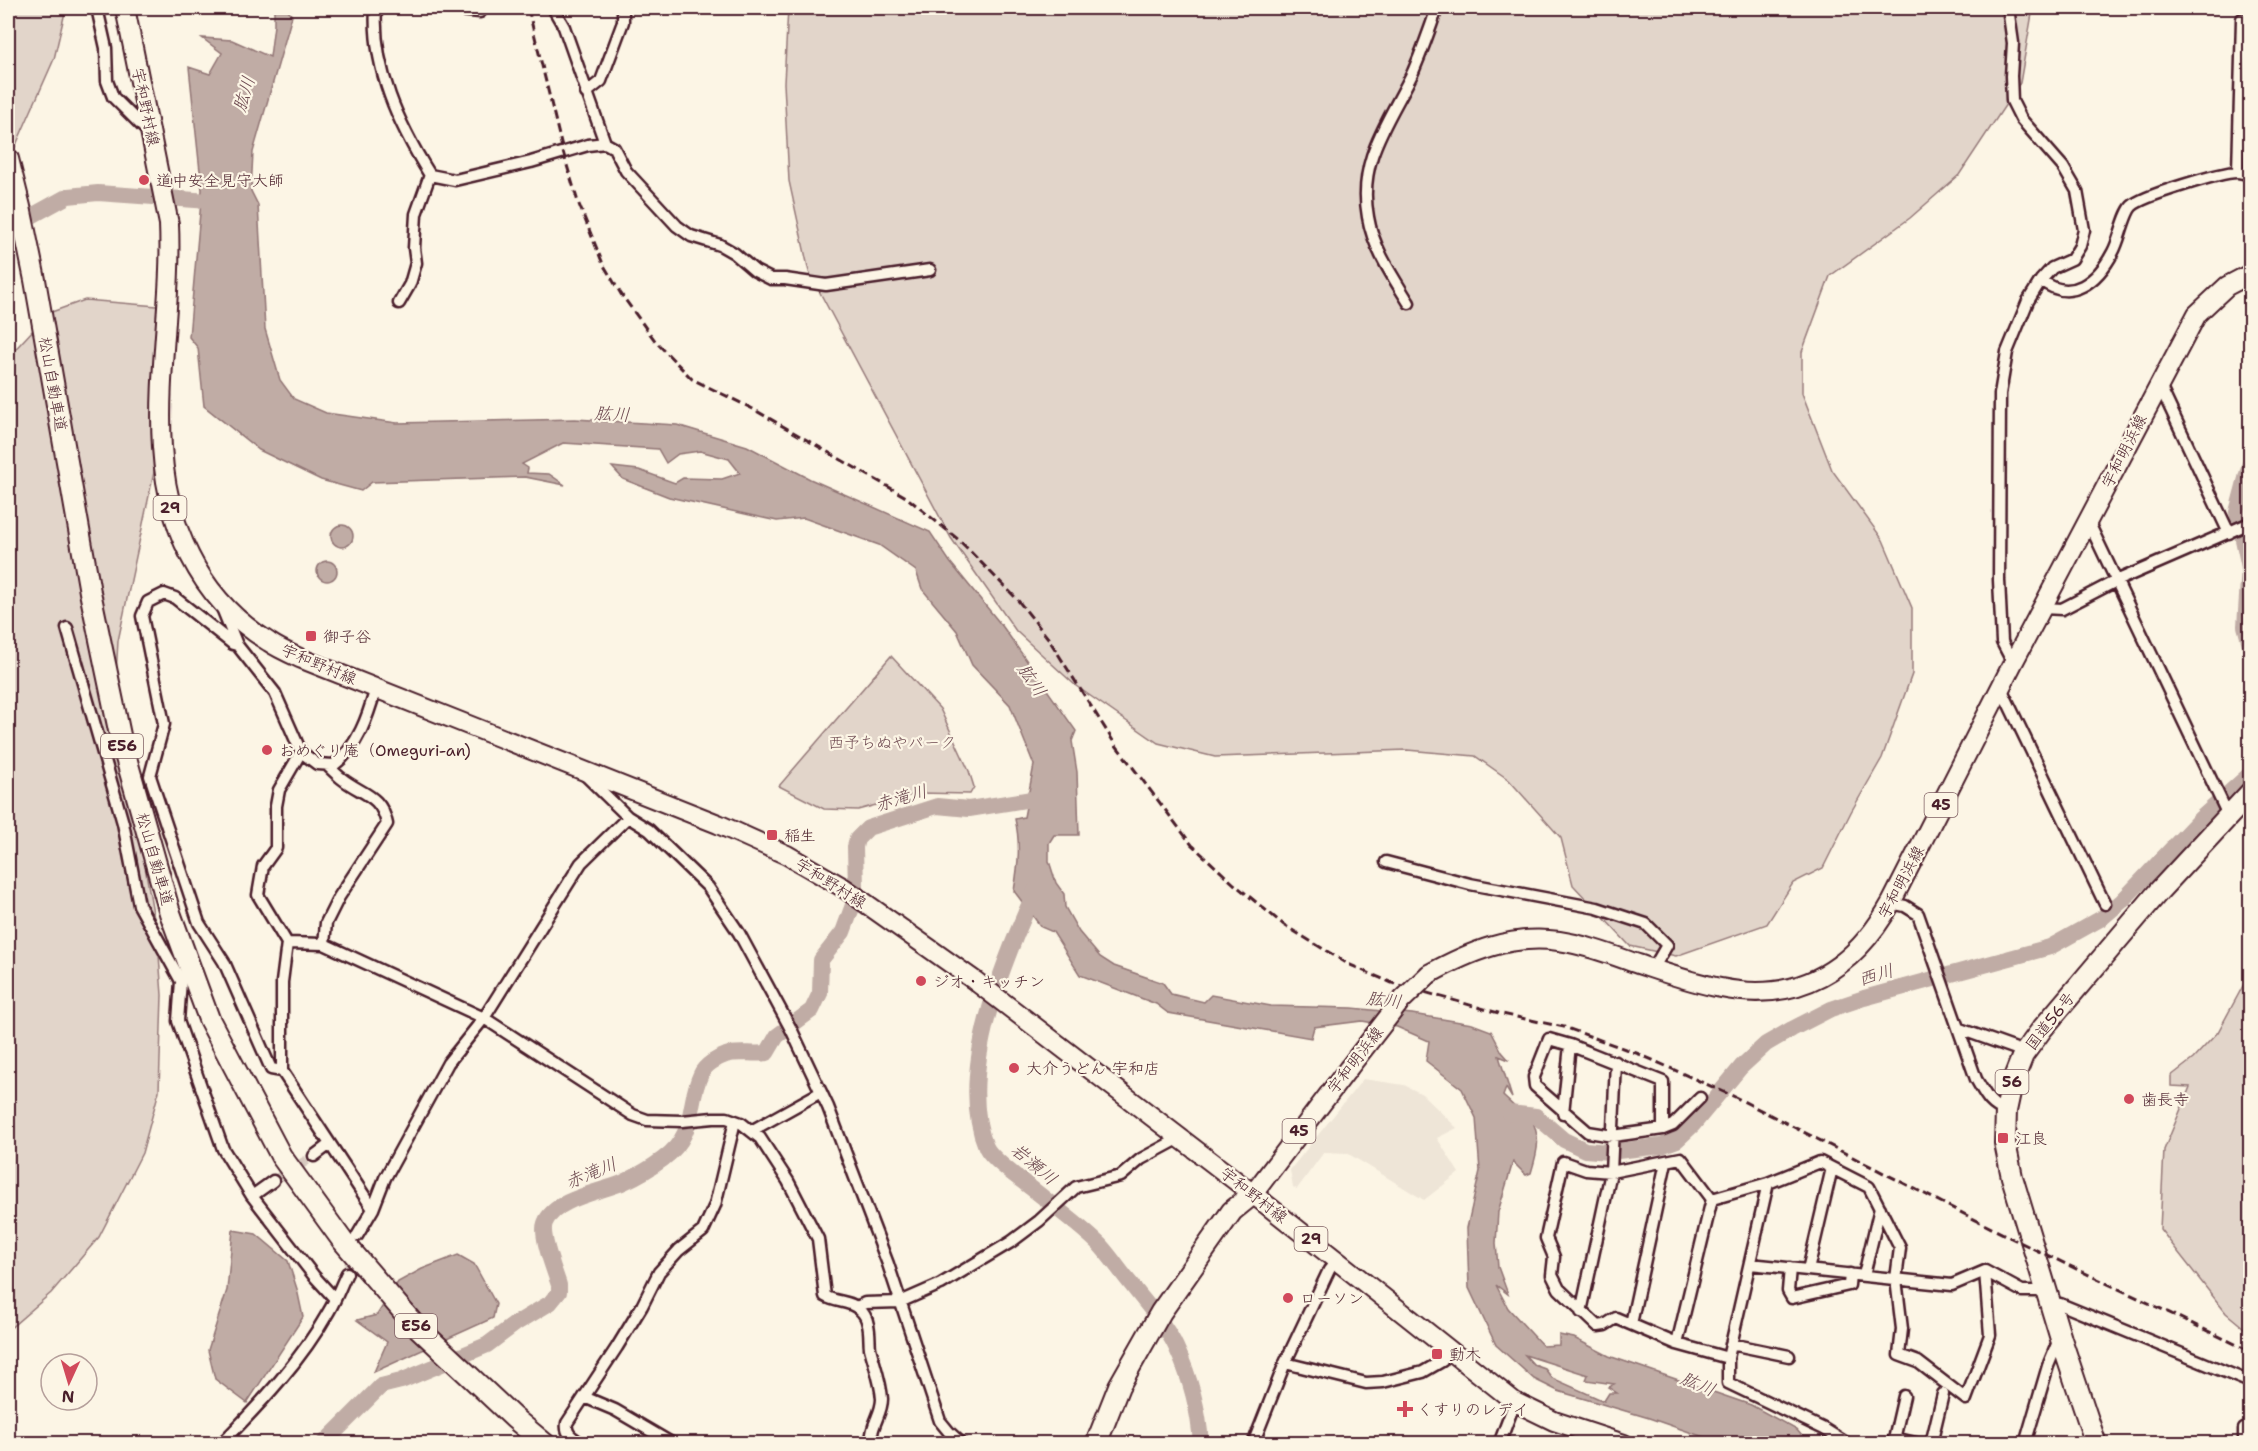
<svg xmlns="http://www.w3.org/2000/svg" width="2258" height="1451" font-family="'Shantell Sans','Klee One',sans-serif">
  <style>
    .built { fill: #eee5d7 }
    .green { fill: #e2d5ca; stroke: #967a7a; stroke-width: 1.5 }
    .water { fill: #c0aca5; stroke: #917474; stroke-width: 1.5; fill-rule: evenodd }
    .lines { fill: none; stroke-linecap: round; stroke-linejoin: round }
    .river { stroke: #c0aca5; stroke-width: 16 }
    .street-tunnel { stroke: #d8cac0; stroke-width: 10; stroke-dasharray: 10 5; stroke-linecap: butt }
    .street-casing { stroke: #4a1f2b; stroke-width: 15 }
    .primary-casing { stroke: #4a1f2b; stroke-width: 22 }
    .highway-casing { stroke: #4a1f2b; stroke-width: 24 }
    .street { stroke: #fcf5e5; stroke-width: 10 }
    .primary { stroke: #fcf5e5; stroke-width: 18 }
    .highway { stroke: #fcf5e5; stroke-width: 20 }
    .rail { stroke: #4a1f2b; stroke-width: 3; stroke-dasharray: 9 4.5; stroke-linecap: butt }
    .primary-bridge-casing { stroke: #4a1f2b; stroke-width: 22; stroke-linecap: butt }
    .primary-bridge { stroke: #fcf5e5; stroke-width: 18 }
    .poi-dot { fill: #d1495b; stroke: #fcf5e5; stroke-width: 2 }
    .labels { text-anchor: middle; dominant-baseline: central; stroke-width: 4.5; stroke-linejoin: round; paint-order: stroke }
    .shield { fill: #fcf5e5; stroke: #7f5f63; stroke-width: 1.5 }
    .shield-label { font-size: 15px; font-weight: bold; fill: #4a1f2b }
    .street-label { font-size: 16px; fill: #4a1f2b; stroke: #fcf5e5 }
    .poi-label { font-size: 16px; fill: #4a1f2b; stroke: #fcf5e5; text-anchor: start }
    .park-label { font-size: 16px; fill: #704c53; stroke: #fcf5e5 }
    .water-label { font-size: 18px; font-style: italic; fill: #6d4950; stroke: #fcf5e5 }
  </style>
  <rect width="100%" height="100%" fill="#fcf5e5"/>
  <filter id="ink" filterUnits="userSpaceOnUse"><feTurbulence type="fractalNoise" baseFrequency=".0167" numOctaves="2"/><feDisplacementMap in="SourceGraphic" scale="12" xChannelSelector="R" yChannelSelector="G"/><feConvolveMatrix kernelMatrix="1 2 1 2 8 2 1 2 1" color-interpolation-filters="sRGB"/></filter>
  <g filter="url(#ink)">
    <path class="built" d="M1363,1079l41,6 18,9 35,34 -20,10 22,35 -35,27 -77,-47 -23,-1 -27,37 -4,-2 -3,-17z"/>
    <path class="green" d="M8,8h58l-12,51 -46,104z
      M788,8h1245l-13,75 -61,92 -49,43 -80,58 -28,76v41l30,77 51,70 29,68v66l-30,84 -31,54 -28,56 -30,15 -26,41 -91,32 -46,-10 -57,-61 -12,-47 -52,-58 -34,-24 -68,-6 -192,7 -57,-14 -82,-57 -60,-55 -65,-93 -142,-266 -20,-91 -5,-98z
      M85,300l72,6 11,50 -8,88 -42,197 -3,51 43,250 4,53 -3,96 -17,62 -43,84 -48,56 -43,37v-973l41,-44z
      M891,656l49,53 29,62 5,16 -4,7 -51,-1 -61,17 -34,-1 -45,-23z
      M2250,973v360l-24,-20 -66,-84 4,-79 26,-63 -19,-1v-10l22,-17 25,-27z"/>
    <path class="water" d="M274,8h12l6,8 -39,136 -2,39 7,14 7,124 15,51 14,19 32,14 71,10 178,-4 102,6 70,21 63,33 120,53 20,30 53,65 73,104 -4,10 5,31 2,63h-25l-5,8v18l7,22 8,11 1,13 14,25 21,25 14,9 49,17 8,11 33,8 7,-7 60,11 81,2 60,6 60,10 19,7 11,21 7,8 -10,-4 13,42 -6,-10 -3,8 15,14 11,2c12,26 10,35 2,61l-5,2 -13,-13 -15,50 -2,31 2,24 10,27 -12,-9 12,23 35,38 16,-1v-10l15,3 35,18 142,49 46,25 11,13h-87l-72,-25 -91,-27 -24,-12 -38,-34 -27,-57 -2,-60 13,-57 -4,-53 -14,-29 -36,-28 3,-20 -32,-14 -35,-6 -48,6 -3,11 -143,-25 -12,-9 -76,-29 -27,-43 -12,-5 -27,-36c4,-25 7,-46 1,-72l9,-2 10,-52 -24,-60 -38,-40 -15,-34 -35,-42 -6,-18 -37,-26 -75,-27 -27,3 -108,-24 -46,-18 -11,-12 27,3 36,13 8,-5 39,1 18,-6 -11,-14 -29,-8 -22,3 -12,9 -8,-14 -95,-6 -41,21 6,4 -1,5 22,1 16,11 -40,-8 -153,5 -11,9 -40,-11 -62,-30 -55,-44 -6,-58 -9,-11 13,-147 -13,-123 21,7 12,-21 -20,-15 30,2 38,17 4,-32zM1525,1355l63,20 -2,5 28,4 -6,3 9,6h-8l-5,8 -52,-23 -7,-9 -11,-4z
      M331 536a11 11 0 1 1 22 0a11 11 0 1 1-22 0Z
      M317 571a10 10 0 1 1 20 0a10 10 0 1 1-20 0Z
      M233,1230l23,4 32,27 9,28 6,28 -56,86 -32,-24 -7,-29 19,-60z
      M458,1255l16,9 22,40 -3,14 -119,54 13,-30 -30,-22 20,-5 21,-33 24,-13z"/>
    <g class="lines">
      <path class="river" d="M8,229l60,-33 30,-3 125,9
        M2250,463l-13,49 12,55 -4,59 5,18
        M856,888l-1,-41 2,-8 11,-11 69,-22 32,3 75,-12
        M1036,889c-31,69 -81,184 -50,258 7,15 44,39 58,51 18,15 39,30 56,47 11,12 20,26 31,39 15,20 35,41 45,63 14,30 23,64 25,97
        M1509,1113l27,3 28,24 21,10 24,2 52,-6 16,-6 16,-15 48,-58 25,-23 26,-15 39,-20 33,-11 186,-51 52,-29 20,-17 78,-82 50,-45
        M323,1444l58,-58 20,-5 86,-36 28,-21 35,-21 9,-11v-7c-4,-13 -19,-49 -14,-62 10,-25 57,-31 79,-41 13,-6 27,-14 39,-23 35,-26 23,-54 38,-85 4,-9 16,-16 25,-19 10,-4 28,0 41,-2l10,-17 35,-26 8,-17 1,-33 22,-28 10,-27"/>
      <path class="street-tunnel" d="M273,1181l41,-25
        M347,1273l10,-37"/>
      <defs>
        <path id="street" d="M97,8l9,40 1,33 6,16 35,35
          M376,8c-4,60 23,117 54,167l25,5 76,-18 57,-17 17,-2 9,5 12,23 51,55 14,10 29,9 14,8 21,18 16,8h14l41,6 104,-15
          M438,8l42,4 -1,-4
          M553,8l11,19 41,116
          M2008,8l5,35 -2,33 1,25 9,18 42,48 14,24 7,39 -4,16 -8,13 -20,9 -11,12 -13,21 -21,51 -7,42 -1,186 3,62 11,21
          M586,93l15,-12 22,-59v-14
          M2238,172l4,-153 8,-1
          M2041,280c30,24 57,1 72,-28 7,-12 11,-38 19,-46 10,-10 90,-34 105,-34 4,0 10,2 13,3
          M399,303l11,-19 6,-21 -2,-15 2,-34 14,-39
          M1409,303c-16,-26 -36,-55 -41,-86 -11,-58 22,-97 45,-145 9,-21 17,-43 24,-64
          M2159,384l70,149
          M2088,521l140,294
          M222,608l15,37 38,48 26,59 16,12 17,1c24,-18 34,-49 42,-77
          M2043,608l19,1 54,-28 134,-58
          M67,628l56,195 16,82 42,76 -3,40 45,128 29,47
          M237,645l-4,-1 -58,-46 -11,-4 -16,8 -6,14 22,108 -14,52 49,147 25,39 47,107 11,2
          M2001,688l104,216
          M301,752l-22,38 -3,16v42l-13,18 -5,29 29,48 37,1 160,74 149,97 14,5 35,1 31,-3h14l14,5 19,15 28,43 30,58 7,57c11,7 24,4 34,13 5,4 8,10 9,16 2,7 1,16 2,23 4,16 11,34 12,51 0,16 -13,28 -10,45
          M585,775l43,42 21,13 59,57 31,46 53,98 36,76 60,157 52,157 9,11 13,12
          M1386,862l84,22 127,24 49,16 21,21 -14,24
          M1891,903l14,3 13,8 58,165c9,15 13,26 30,32
          M287,943l-5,39v89l91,138
          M324,944l2,-21 13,-26 48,-73c-6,-30 -25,-29 -46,-46 -5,-4 -10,-9 -14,-13
          M1960,1029l56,20 7,6
          M1563,1113l7,-68
          M1663,1129v-47l-93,-37 -21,-6 -15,38 1,9 53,46 25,4 50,-7 10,-4 27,-27
          M751,1131l70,-39
          M314,1156l16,-12
          M273,1181l-21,15 62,80 21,23
          M1768,1183l-40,175v25l96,46 24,15
          M357,1236l16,-27 12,-31 63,-115 36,-45 97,-155 47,-46
          M1750,1264l202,21 33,-14
          M1790,1268l-2,23 4,7 57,-13 1,-11
          M1808,1270l24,-102
          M1985,1271l37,20h24
          M1864,1275l16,-67
          M2049,1303l11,1 190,78
          M857,1307l8,-4 35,-1 41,-18 70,-42 28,-21 37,-34 45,-11 20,-17 39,-21
          M1581,1312l30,-140 5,-110
          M1631,1324l35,-162
          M1677,1344l35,-145
          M1731,1344l58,12
          M1728,1358l-51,-14 -61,-26 -11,7 -7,1 -39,-37 -7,-14 2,-18 -8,-19 17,-76 23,8 25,2 70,-14 31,41 56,-16 52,-21 49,25 31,61 -4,31 6,50 -3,26 19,7 48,37 24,-64 -5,-64
          M1285,1363l81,20 17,-1 40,-10 19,-11 7,-11
          M584,1397l31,13 58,34
          M1894,1438l26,6
          M221,1444c40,-41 80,-83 108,-133 7,-12 12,-26 18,-38
          M582,1444c-9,-6 -17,-10 -15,-21l50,-76 25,-41 17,-34 20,-22 24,-19 12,-26 20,-84
          M1253,1444l32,-81 44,-93 8,-10
          M1499,1444l16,-42
          M1893,1444l11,-48
          M1931,1444l12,-50
          M2025,1444l23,-78 12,-29
          M2244,1444v-15l6,1"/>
        <path id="primary" d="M125,8l44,216c5,111 -32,229 21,332 18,36 45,65 79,86 10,7 22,12 33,17l416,165 69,31 57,33 130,92 279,214 262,208 39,19 70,23
          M1429,974c40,-22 82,-40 130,-33 27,4 53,14 79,23 27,9 55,19 83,24 77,16 133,-19 170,-85l122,-240 184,-349 30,-28 23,-12
          M1253,1194l95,-125"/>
        <path id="highway" d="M8,159l12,48 15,73 55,312 31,148 49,173 39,106 72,137 61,84 71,83 101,95 31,26
          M1096,1444l23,-58 42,-74 71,-101 21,-17
          M2096,1444l-35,-105 -49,-162 -7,-34 1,-32 6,-28 11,-28 19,-26 117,-138 91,-98"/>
      </defs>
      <use href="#street" class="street-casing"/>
      <use href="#primary" class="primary-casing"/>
      <use href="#highway" class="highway-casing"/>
      <use href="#street" class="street"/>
      <use href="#primary" class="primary"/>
      <use href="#highway" class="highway"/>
      <path class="rail" d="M528,8l35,144 15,50 25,62 18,30 35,48 36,37 61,30 153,88 53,43 57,58 32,40 67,106 77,101 42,39 50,41 64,39 44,19 110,31 62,13 75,27 96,43 278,142 237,112"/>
      <defs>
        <path id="primary-bridge" d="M1348,1069l52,-67 29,-28"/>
      </defs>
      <use href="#primary-bridge" class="primary-bridge-casing"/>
      <use href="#primary-bridge" class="primary-bridge"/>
    </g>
  </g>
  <g class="poi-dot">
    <circle cx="144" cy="180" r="6"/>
    <rect x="305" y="630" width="12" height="12" rx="3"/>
    <circle cx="267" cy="750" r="6"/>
    <rect x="766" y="829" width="12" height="12" rx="3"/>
    <circle cx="921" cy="981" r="6"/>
    <circle cx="1014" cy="1068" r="6"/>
    <circle cx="2129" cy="1099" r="6"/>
    <rect x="1997" y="1132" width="12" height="12" rx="3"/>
    <circle cx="1288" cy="1298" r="6"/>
    <rect x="1431" y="1348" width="12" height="12" rx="3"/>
    <path d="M1402 1400h6v6h6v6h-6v6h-6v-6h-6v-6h6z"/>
  </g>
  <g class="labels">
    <g class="shield">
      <rect x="153.5" y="496" width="33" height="24" rx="4.5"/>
      <rect x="101" y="734" width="42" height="24" rx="4.5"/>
      <rect x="1924.5" y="793" width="33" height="24" rx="4.5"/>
      <rect x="1995.5" y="1070" width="33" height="24" rx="4.5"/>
      <rect x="1282.5" y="1119" width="33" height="24" rx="4.5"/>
      <rect x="1294.5" y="1227" width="33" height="24" rx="4.5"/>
      <rect x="395" y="1314" width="42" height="24" rx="4.5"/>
    </g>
    <g class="shield-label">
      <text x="170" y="508">29</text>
      <text x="122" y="746">E56</text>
      <text x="1941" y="805">45</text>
      <text x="2012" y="1082">56</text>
      <text x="1299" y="1131">45</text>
      <text x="1311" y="1239">29</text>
      <text x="416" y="1326">E56</text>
    </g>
    <g class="street-label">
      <text transform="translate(146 107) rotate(78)">宇和野村線</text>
      <text transform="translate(53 384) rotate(80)">松山自動車道</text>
      <text transform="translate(2124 451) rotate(-63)">宇和明浜線</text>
      <text transform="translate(319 664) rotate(23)">宇和野村線</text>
      <text transform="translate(155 859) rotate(74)">松山自動車道</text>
      <text transform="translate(1901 882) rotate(-62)">宇和明浜線</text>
      <text transform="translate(831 883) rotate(32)">宇和野村線</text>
      <text transform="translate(2050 1021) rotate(-52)">国道56号</text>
      <text transform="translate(1355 1060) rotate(-52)">宇和明浜線</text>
      <text transform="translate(1254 1195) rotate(38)">宇和野村線</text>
    </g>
    <g class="poi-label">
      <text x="156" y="180">道中安全見守大師</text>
      <text x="323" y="636">御子谷</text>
      <text x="279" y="750">おめぐり庵（Omeguri-an)</text>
      <text x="784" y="835">稲生</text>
      <text x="933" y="981">ジオ・キッチン</text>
      <text x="1026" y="1068">大介うどん 宇和店</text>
      <text x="2141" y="1099">歯長寺</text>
      <text x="2015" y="1138">江良</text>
      <text x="1300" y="1298">ローソン</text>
      <text x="1449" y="1354">動木</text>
      <text x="1417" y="1409">くすりのレデイ</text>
    </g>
    <g class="park-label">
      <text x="892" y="742">西予ちぬやパーク</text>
    </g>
    <g class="water-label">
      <text transform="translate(244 94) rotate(-73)">肱川</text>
      <text transform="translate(612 414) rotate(3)">肱川</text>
      <text transform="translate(1032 680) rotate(56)">肱川</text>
      <text transform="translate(901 798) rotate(-16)">赤滝川</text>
      <text transform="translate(1876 975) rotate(-17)">西川</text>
      <text transform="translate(1384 1000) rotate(7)">肱川</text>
      <text transform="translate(1034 1164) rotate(40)">岩瀬川</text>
      <text transform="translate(591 1173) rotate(-22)">赤滝川</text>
      <text transform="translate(1698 1384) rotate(23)">肱川</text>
    </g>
  </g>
  <rect width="2258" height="1451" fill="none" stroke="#fcf5e5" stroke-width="30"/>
  <rect x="15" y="15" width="2228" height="1421" fill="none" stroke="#4a1f2b" stroke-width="2" filter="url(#ink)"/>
  <g transform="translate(69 1382) rotate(184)"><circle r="28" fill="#fcf5e5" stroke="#b59f9b" stroke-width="1.5"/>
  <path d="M0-4.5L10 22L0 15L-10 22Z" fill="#d1495b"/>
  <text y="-9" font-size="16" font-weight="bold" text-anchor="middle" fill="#4a1f2b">N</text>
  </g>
</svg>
